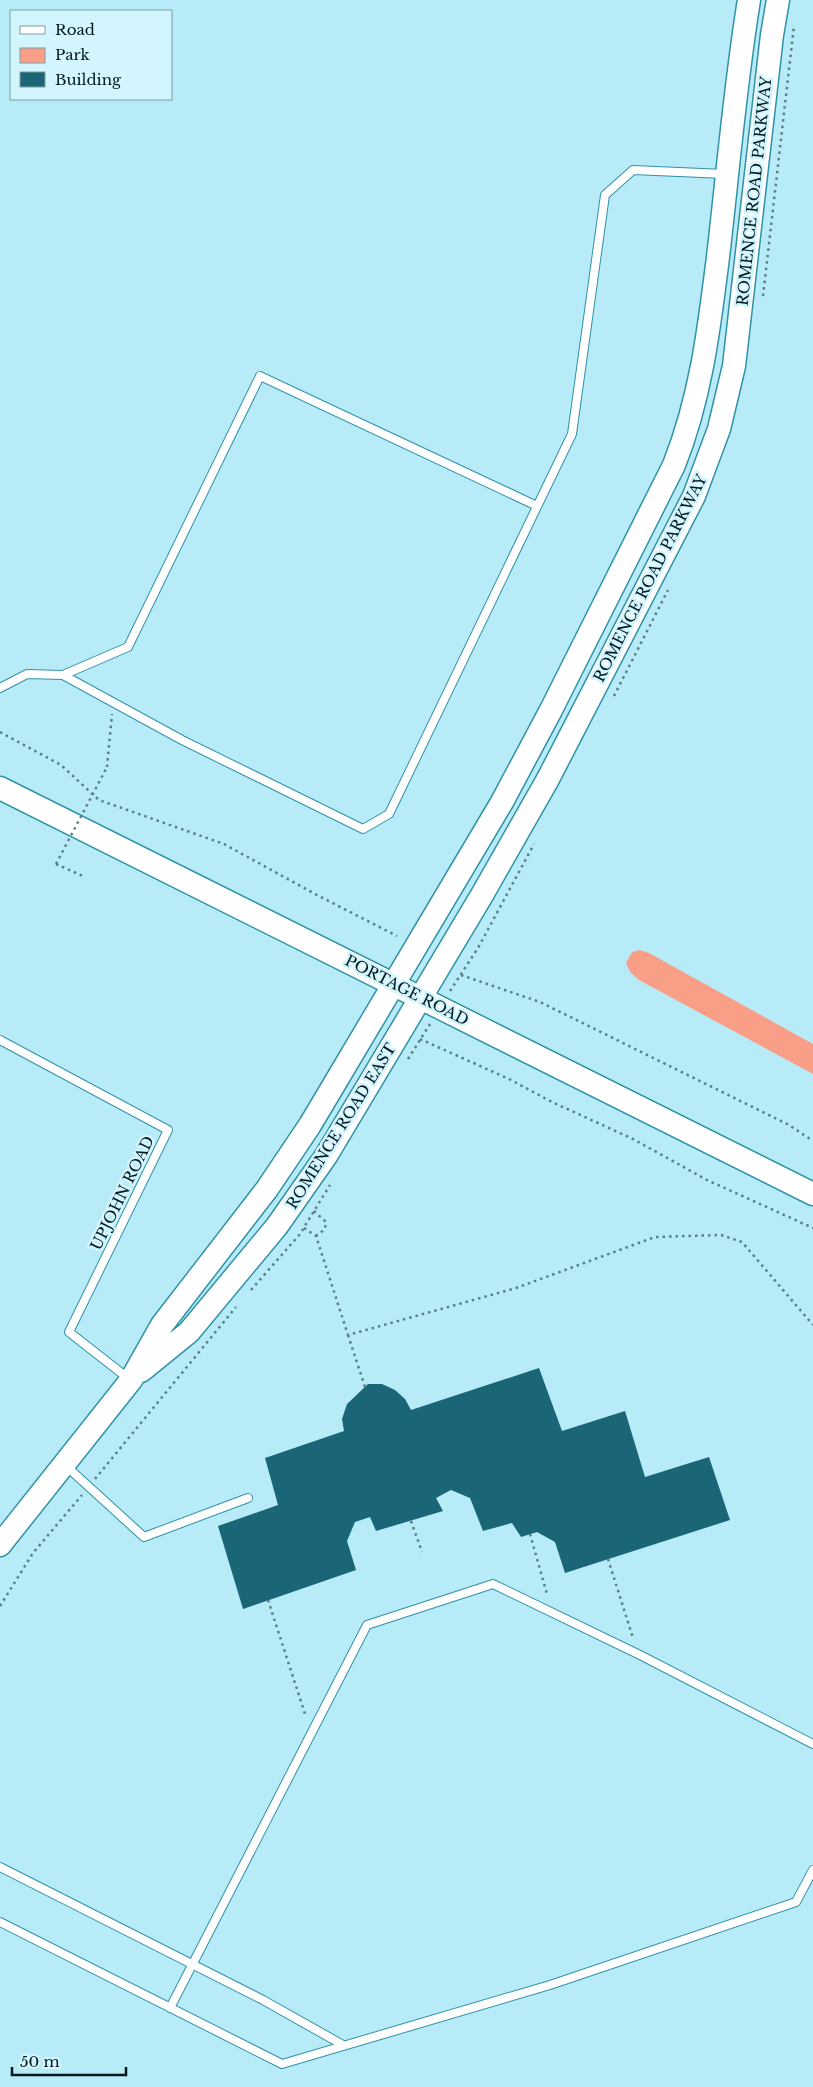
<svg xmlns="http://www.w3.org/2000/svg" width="813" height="2087" font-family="'Libre Baskerville',serif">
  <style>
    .green { fill: #fa9f87 }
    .building { fill: #1a6676 }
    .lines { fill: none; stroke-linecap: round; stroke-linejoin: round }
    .lane-casing { stroke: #3092a8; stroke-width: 10 }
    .secondary-casing { stroke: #3092a8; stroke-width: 25 }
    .path { stroke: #597f88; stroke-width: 2.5; stroke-dasharray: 2.5 4; stroke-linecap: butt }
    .lane { stroke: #fff; stroke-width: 8 }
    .secondary { stroke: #fff; stroke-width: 22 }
    .path-bridge { stroke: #597f88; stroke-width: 2.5; stroke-dasharray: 2.5 4; stroke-linecap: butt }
    .labels { text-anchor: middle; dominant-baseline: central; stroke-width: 5; stroke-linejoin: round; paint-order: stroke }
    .street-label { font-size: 15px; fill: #00191f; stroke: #d3f5fe }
  </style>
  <rect width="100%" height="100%" fill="#b7ebf8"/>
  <path class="green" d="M640,950l9,3 164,91v30l-174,-94 -9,-8 -4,-9 6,-11z"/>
  <path class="building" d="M539,1368l23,63 63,-20 20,66 64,-20 21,63 -165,53 -10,-31 -18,-10 -16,5 -9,-14 -29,8 -13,-33 -19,-8 -15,8 7,13 -67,20 -6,-14 -15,5 -8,19 9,29 -113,39 -25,-83 60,-21 -13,-47 79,-27 -2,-12 5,-15 21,-20h14l13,6 10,9 6,11z"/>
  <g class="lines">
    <defs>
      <path id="lane" d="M63,675l65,-28 132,-271 277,130
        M0,688l27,-14 36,1 119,65 181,89 26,-15 183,-380 33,-239 28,-25 92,4
        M0,1040l168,90 -99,202 60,47
        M65,1465l79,72 104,-39
        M0,1867l263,133 80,45
        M0,1922l282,142 268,-79 246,-83 17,-32
        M170,2008l197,-383 126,-41 147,71 173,89"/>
      <path id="secondary" d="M0,788l813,406
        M141,1371l48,-39 88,-106 49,-70 156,-261 66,-116 146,-283 25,-67 15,-63 38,-331 6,-35
        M0,1545l131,-165 31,-55 105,-136 43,-64 192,-323 49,-92 123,-245c27,-68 35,-136 44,-208 10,-85 17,-172 31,-257"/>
    </defs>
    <use href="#lane" class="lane-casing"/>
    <use href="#secondary" class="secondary-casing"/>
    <path class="path" d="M763,296l31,-270
      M614,696l54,-106
      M0,732l61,33 38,35 125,44 91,50 82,42
      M107,767l5,-53
      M56,864l29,13
      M461,975l79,27 249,123 24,16
      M450,991l28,-43 56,-104
      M420,1039l89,40 43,23 81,37 74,41 106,48
      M408,1059l22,-35
      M314,1211l12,11 -1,7 -9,7
      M304,1228l12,8 32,99 168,-47 139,-51 66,-2 21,7 71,83
      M251,1290l49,-56 30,-49
      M348,1335l17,52
      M95,1479l141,-172
      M411,1521l11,31
      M530,1534l17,60
      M608,1559l25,79
      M268,1600l38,117
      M0,1606l33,-53 49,-58"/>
    <use href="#lane" class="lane"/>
    <use href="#secondary" class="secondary"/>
    <path class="path-bridge" d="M56,864l51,-97"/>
  </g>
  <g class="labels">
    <g class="street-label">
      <text transform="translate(754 191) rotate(-84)">ROMENCE ROAD PARKWAY</text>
      <text transform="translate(650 578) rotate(-63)">ROMENCE ROAD PARKWAY</text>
      <text transform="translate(407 990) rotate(27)">PORTAGE ROAD</text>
      <text transform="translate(341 1126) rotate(-58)">ROMENCE ROAD EAST</text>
      <text transform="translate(122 1193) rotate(-64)">UPJOHN ROAD</text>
    </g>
  </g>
  <rect x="10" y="10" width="162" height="90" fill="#d3f5fe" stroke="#7f9da5"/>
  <rect x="20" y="26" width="25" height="8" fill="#ffffff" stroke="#7f9da5"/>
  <text x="55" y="35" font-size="15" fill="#00191f">Road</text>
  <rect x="20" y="48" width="25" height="15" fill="#fa9f87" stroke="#7f9da5"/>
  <text x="55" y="60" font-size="15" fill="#00191f">Park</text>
  <rect x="20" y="72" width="25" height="15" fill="#1a6676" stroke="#7f9da5"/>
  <text x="55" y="85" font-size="15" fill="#00191f">Building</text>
  <path d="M12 2067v8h114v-8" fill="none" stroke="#00191f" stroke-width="2.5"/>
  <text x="20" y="2067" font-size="15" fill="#00191f" stroke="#d3f5fe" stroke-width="4" paint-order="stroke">50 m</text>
</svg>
